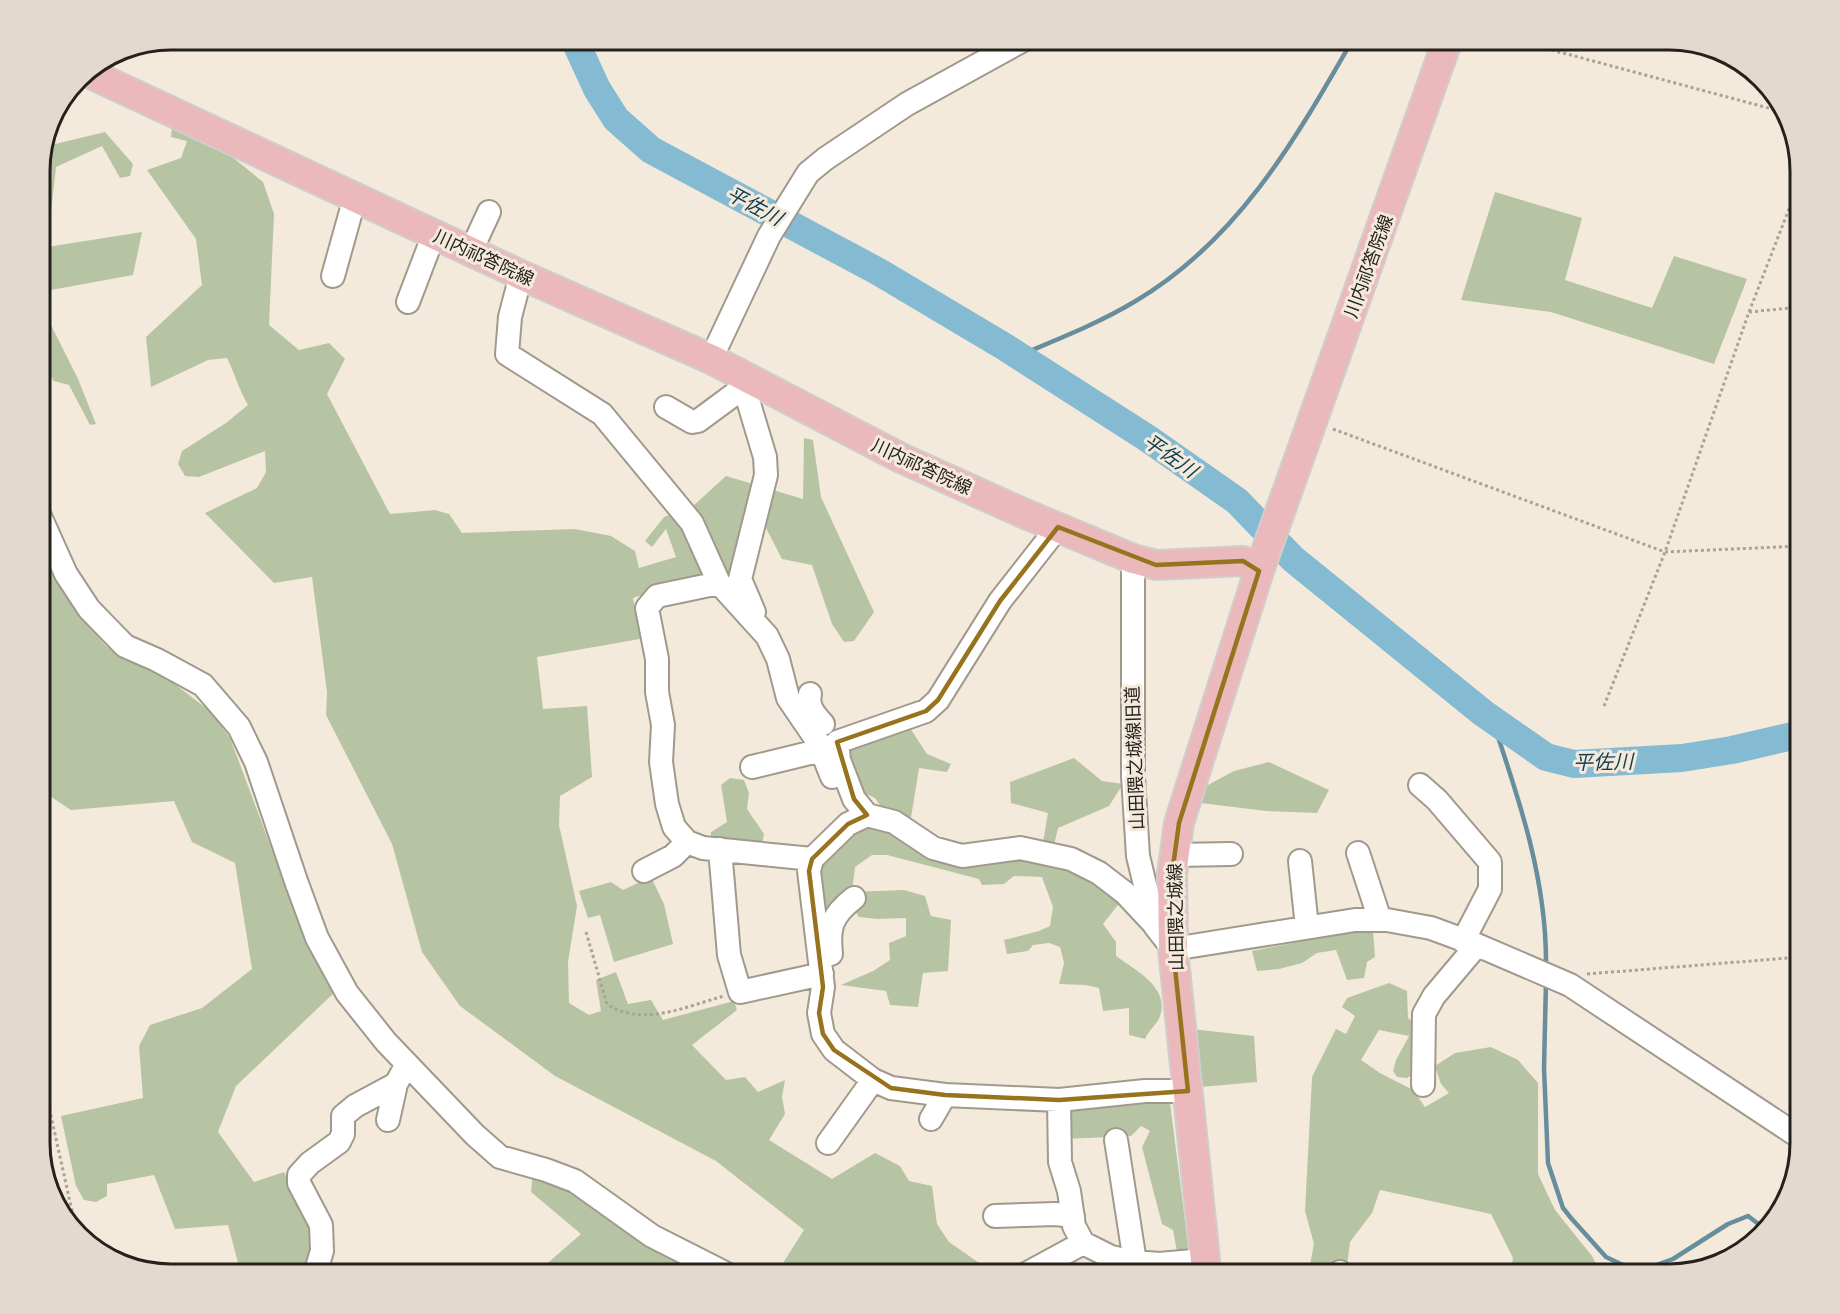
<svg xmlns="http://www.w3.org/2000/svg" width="1840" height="1313" font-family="'Exo 2','Noto Sans JP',sans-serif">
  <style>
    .green { fill: #b7c4a3 }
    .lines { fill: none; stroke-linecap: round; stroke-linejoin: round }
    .stream { stroke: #688d9c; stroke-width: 4.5 }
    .river { stroke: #85bbd2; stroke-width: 28 }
    .minor-casing { stroke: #a2998d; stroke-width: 26 }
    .major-casing { stroke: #cfcecd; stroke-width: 32 }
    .path { stroke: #aaa297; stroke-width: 3; stroke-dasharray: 3 3; stroke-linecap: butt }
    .minor { stroke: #fff; stroke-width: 22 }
    .major { stroke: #ebb8bb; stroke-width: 28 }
    .marked { fill: none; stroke: #97731d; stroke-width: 4.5; stroke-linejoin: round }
    .labels { text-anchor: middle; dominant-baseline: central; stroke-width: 6; stroke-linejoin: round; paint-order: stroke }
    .street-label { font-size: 18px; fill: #25221d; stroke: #f4eadc }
    .water-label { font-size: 20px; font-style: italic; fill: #0e3e4f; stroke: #f4eadc }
    .rim { fill: none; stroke: #25221d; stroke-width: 3 }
  </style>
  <rect width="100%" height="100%" fill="#f4eadc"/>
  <path class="green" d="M183,124l26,14 54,44 11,32 -5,111 30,25 30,-7 16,16 -18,35 63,120 45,-4 14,4 13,19 113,-4 36,7 24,15 4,17 37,-11 -10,-28 -14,18 -7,-6 19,-24 29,-11 33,-30 77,23 1,-61 9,2 8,57 53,115 -20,29 -10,1 -12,-18 -20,-59 -30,-6 -16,-31 -19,-2 -19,48 -45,8 -50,16 7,41 -103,18 6,52 44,-3 5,71 -32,19 -1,29 18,81 -9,56 1,41 20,12 12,-4 -5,-31 20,-8 12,32 23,-4 12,20 71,-19 3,9 -45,35 34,35 19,-3 13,15 27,-12 -3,17 3,17 -16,26 63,39 43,-26 25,13 9,15 23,5 5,38 12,18 46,32h-219l28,-44 -88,-69 -161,-85 -95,-70 -38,-54 -30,-108 -66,-129 1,-23 -15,-115 -38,6 -69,-70 52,-25 9,-16 -1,-21 -66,26 -14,-1 -7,-12 4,-13 44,-28 22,-18c-9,-15 -13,-31 -21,-47l-19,2 -57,27 -5,-50 56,-52 -6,-46 -49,-69 34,-12 6,-17 -16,-4 1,-9z
    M105,132l28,32 -3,12 -10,2 -18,-32 -46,21 -9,80 95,-15 -9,43 -82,15 -3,29 30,60 18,45 -6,1 -21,-40 -15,-4 -15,-22v-197l4,-15z
    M1495,192l87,26 -17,62 87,28 22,-52 73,23 -33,85 -163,-52 -90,-12z
    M39,542l35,66 32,38 66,36 38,29 20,27 74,197 32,56 -100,95 -18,46 36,50 30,-10 20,40 10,31 -9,31h-64l-13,-49 -53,4 -21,-54 -47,9v12l-11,6 -12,-2 -8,-14 -15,-70 82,-18 -4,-52 11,-21 52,-17 50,-39 -17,-106 -43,-21 -18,-41 -103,9 -26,-17 -6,1z
    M910,728l17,26 24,10 -4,8 -28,-4 -9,56 -13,-13 -17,-6 -5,-7 -15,-7 -13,-38 6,-8z
    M1074,758l28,23 21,3 -14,22 -51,22 -5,22 -11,-2 6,-35 -37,-10 -1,-21z
    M1269,762l60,28 -12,23 -51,-2 -65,-8 5,-17 28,-15z
    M730,778l14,2 5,13 -2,16 17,25 -2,11 -51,-5v-8l16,-10 -6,-37z
    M867,819l66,33 80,3 50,5 58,41 -18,23 13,18v14c19,14 54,31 44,60 -2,7 -12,15 -15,23l-16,-4v-27l-26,3 -4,-23 -14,-3 -26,-1 5,-21 -4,-16 -11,-4 -16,2 -5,6 -21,3 -3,-14 35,-9 11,-5 3,-19 -11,-30 -28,-1 -10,8 -22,1 -3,-6 -92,-24h-15l-17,12 -3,25 52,-2 21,6 6,20 20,4 -3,51 -25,2 -5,34 -28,-2 -4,-14 -45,-6 32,-14 17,-11 -1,-17 17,-7v-18l-29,1 -18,-2 -8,-12 -30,30 -7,-74z
    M651,877l13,27 9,40 -59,18 -14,-47 -12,3 -9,-27 32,-9 12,8z
    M1360,930l13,1 2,26 -8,5 -3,16 -17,2 -11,-30 -19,3 -15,10 -23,6 -22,2 -5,-20z
    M1389,983l18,8 1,27 11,9 -5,47 -7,4 -10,-1 -4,-6 3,-11 13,-24 -30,-6 -18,30 19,13 33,17 12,17 24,-14 -8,-9 -6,-18 20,-13 36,-6 27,13 20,23v91l17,36 37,46 9,18h-91l3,-16 -22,-44 -111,-24 -8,23 -22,29 -3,23 -13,9h-26l6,-30 -9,-33 7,-134 24,-48 10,5 9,-18 -13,-9 5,-9z
    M1192,1029l62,7 3,46 -56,5z
    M1169,1095l20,157 -12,-1 -4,-21 -11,-6 -20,-77 8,-16 -9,-5 -10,10 -65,3 -3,-36z
    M533,1173l41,14 141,87h-180l46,-40 -50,-42z"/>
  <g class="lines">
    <path class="stream" d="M1018,356c40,-17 79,-32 116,-54 104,-61 161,-162 219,-263
      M1492,719c27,80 55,161 54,247
      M1546,981l-2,87 4,95 15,45 8,10 35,39 21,10 18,2 28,-10 55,-35 20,-8 17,13"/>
    <path class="river" d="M574,39l23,50 19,30 35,31 228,122 126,75 142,91 90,63 56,58 190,154 63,44 28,7 108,-6 50,-8 69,-16"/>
    <defs>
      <path id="minor" d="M471,251l18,-39
        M521,275l-11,42 -3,37 95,60 90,109 27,60
        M333,276l22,-79
        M408,302l26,-68
        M711,359l58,-123 39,-63 17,-14 82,-55 118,-65
        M747,377l-3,10 21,70 1,18 -26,104 14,33
        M666,407l26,15 6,-1 46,-34
        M39,514l27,60 23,35 36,37 32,14 46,25 36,42 17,35 40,119 21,57 30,55 39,49 89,93 25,22 46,13 29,11 77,55 75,38
        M1058,527l-58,74 -62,99 -12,11 -89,31 2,18 15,39 13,16 27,7 39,26 29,8 58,-8 51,11 28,14 26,20 29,31
        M1133,559v217l5,80 17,70 18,23 182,-29h32l44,8 46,17 93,40 231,153
        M810,694c-3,13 5,21 13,30
        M752,767l70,-17
        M1420,785l17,15 53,62v27l-27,52
        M867,815l-19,9 -36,35 -3,12 14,116 -4,26 4,21 11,16 39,30
        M720,849l9,106 11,37 82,-18
        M1358,853l22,67
        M1175,855l56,-1
        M812,859l-109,-11 -16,-6 -13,-15 -7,-23 -6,-42 2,-37 -6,-33v-33l-10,-51 10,-12 62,-13 48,53 11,23 10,39 30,44 14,35
        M1300,861l7,66
        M644,871l29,-15 14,-14
        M831,954c-3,-27 1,-39 23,-56
        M1423,1085l1,-71 10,-18 43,-51
        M1188,1091h-43l-86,9 1,62 9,29 5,35 9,17 28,14 24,5 24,2 46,-4
        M931,1119l14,-24 114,5
        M388,1120l8,-36
        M1116,1140l19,122
        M828,1143l45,-63 18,8 54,7
        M995,1216l60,-2 18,2
        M1340,1272v2
        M315,1274l7,-23 -1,-26 -22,-42v-8l11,-12 29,-21 4,-8v-18l12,-10 41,-22 11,-20
        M1026,1274l57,-31"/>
      <path id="major" d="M86,70l7,5 428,200 190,84 190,99 122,55 110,46 23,6 87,-4 16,10
        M1205,1274v-14l-32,-311 -1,-75 7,-51 80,-252 189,-532"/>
    </defs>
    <use href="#minor" class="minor-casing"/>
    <use href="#major" class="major-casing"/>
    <path class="path" d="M1511,39l276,74
      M1749,312l52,-5
      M1333,429l332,123 136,-6
      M1604,706l61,-154 84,-240 52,-134
      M586,932l21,72c35,24 80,2 117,-8
      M1587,974l214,-17
      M39,1062l37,167"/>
    <use href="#minor" class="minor"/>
    <use href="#major" class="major"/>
  </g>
  <path class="marked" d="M1058,527l98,38 87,-4 16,10 -80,252 -7,51 1,75 15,142 -129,9 -114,-5 -54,-7 -57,-38 -11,-16 -4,-21 4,-26 -14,-116 3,-12 36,-35 19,-9 -13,-16 -17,-57 89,-31 12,-11 62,-99z"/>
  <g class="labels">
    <g class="street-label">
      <text transform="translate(484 257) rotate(25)">川内祁答院線</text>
      <text transform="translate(1368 266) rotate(-70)">川内祁答院線</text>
      <text transform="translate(922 466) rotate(25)">川内祁答院線</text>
      <text transform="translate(1134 758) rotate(-92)">山田隈之城線旧道</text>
      <text transform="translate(1175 917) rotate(-91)">山田隈之城線</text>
    </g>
    <g class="water-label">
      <text transform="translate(755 205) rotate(28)">平佐川</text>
      <text transform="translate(1171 455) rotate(35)">平佐川</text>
      <text transform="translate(1603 761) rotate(-1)">平佐川</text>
    </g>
  </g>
  <path d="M0 0H1840V1313H0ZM171 50H1669A121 121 0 0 1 1790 171V1143A121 121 0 0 1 1669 1264H171A121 121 0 0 1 50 1143V171A121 121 0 0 1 171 50Z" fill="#e3dacd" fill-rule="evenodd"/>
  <path class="rim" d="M171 50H1669A121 121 0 0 1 1790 171V1143A121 121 0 0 1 1669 1264H171A121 121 0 0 1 50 1143V171A121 121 0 0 1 171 50Z"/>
</svg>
